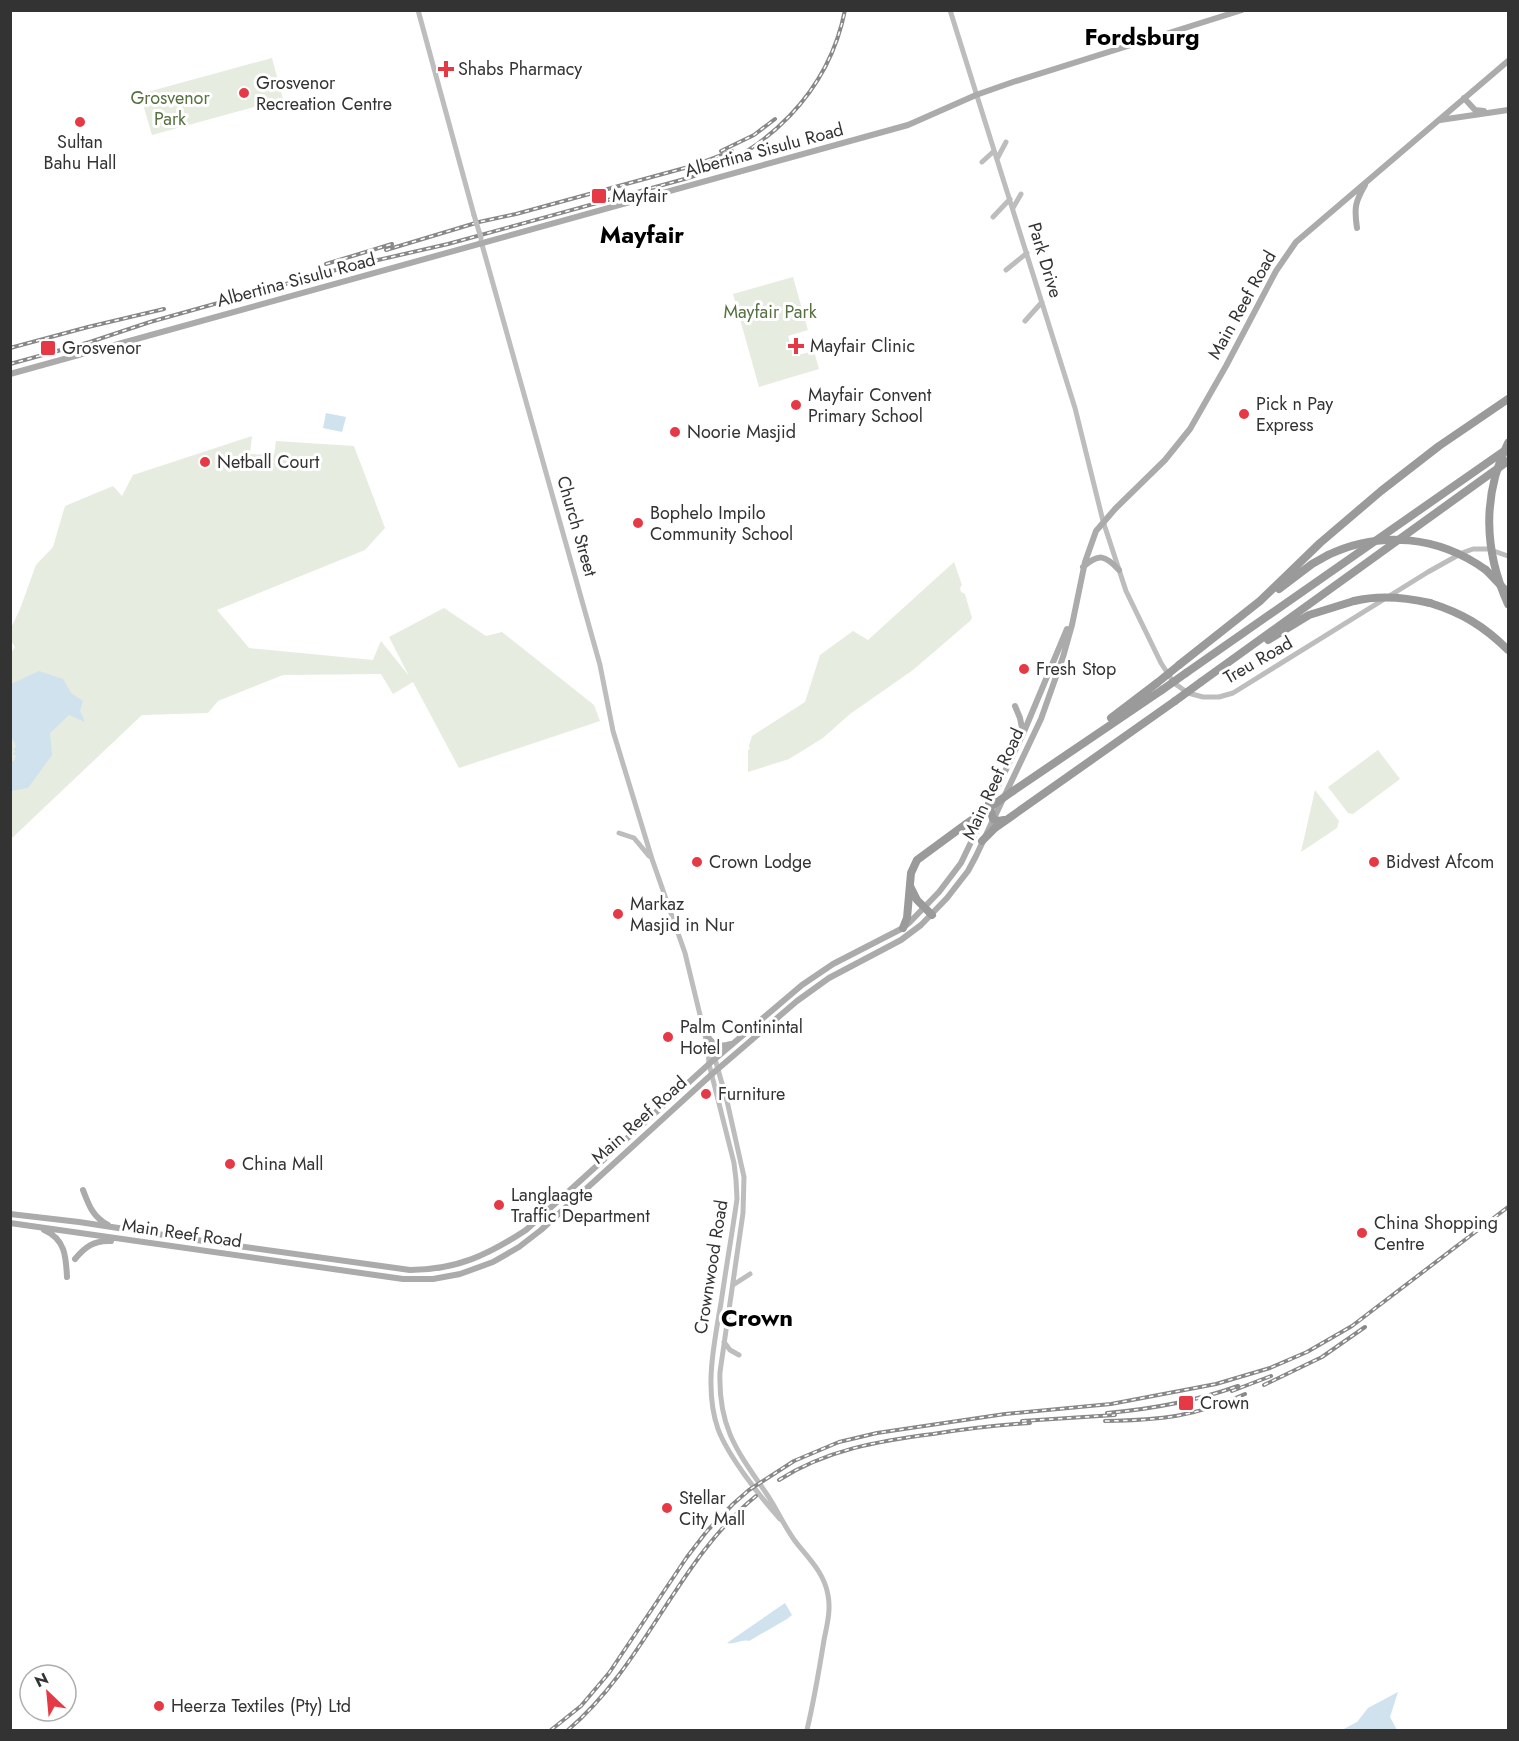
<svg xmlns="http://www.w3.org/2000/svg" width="1519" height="1741" font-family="Jost,sans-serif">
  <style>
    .green { fill: #e6ecdf }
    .water { fill: #cfe2ee }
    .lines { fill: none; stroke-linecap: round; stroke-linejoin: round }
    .secondary { stroke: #bdbdbd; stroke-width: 5 }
    .primary { stroke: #ababab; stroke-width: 6 }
    .highway { stroke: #9a9a9a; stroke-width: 8 }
    .rail-casing { stroke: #888; stroke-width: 4 }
    .rail { stroke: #fff; stroke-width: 1.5; stroke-dasharray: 4.5; stroke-linecap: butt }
    .secondary-bridge { stroke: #bdbdbd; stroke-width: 5 }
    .highway-bridge { stroke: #9a9a9a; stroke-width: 8 }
    .poi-dot { fill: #e63946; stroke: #fff; stroke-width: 2 }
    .labels { text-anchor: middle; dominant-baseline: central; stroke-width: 6; stroke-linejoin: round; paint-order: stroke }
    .poi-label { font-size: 18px; fill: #333; stroke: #fff; text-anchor: start }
    .park-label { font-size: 18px; fill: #56703f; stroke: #fff }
    .street-label { font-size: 18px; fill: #333; stroke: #fff }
    .district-label { font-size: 24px; font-weight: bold; fill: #000; stroke: #fff }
  </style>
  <rect width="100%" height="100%" fill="#fff"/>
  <path class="green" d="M272,58l11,41 -131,36 -12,-41z
    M793,277l15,53 -20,6 6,20 20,-5 5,18 -60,18 -26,-93z
    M252,436l-2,18 24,1 2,-14 78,5 31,82 -20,22 -148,60 32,38 124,12 8,-19 28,35 -20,-39 55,-29 42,28 16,-4 92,73 6,16 -141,47 -46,-86 -20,12 -12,-20 -98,1 -65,26 -10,12 -66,2 -131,124 -1,-184 5,-8 -4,-6v-13l9,-19 16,-44 17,-18 12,-41 48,-20 9,10 11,-21z
    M954,562l8,23 -2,3 1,4 4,2 7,24 -2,3 -57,49 -63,44 -27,24 -34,21 -41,13v-22l2,-1 -1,-3 3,-10 53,-34 15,-47 33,-24 15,9z
    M1378,750l22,29 -47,35 -5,-1 -20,-26z
    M1315,790l24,31 -2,7 -36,24z"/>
  <path class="water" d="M326,413l20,4 -4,15 -19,-4z
    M39,671l24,8 8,14 12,8 -3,10 5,11 -16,-7 -19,18 2,22 -24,33 -17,3v-30h3l2,-5 -3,-2 2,-3 -2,-2 3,-2 -1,-3 -4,-8v-52z
    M785,1603l7,12 -5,4 -38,22c-8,-2 -15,4 -22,2z
    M1398,1692l-8,25 7,13h-55l15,-8 11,-14z"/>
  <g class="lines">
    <path class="secondary" d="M418,10l56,205
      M950,10l125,398 28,113 23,70 35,72 13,20 14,10 15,4h16l14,-4 195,-121 34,-19 11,-4h15l20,7
      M997,159l9,-17
      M982,162l12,-11
      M1013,208l8,-14
      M993,217l17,-18
      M481,241l119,424 13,66 39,128 33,94 23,95 1,16 25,99 2,17 1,19c-5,35 -11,69 -16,104 -7,41 -17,86 -3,126 10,27 43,69 62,90
      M1006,270l21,-17
      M1025,321l17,-19
      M619,833l15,5 15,18
      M709,1050l6,9 12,42 17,76 -1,36 -23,159c-2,55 17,79 46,121 11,16 18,33 29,48 13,17 29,31 33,54 3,15 -1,30 -4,45 -5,31 -10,60 -17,90
      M733,1285l17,-11
      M724,1342l6,8 9,5"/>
    <path class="primary" d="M1464,98l11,12 9,1
      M1440,120l68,-10
      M1357,228c-3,-20 -2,-26 8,-43
      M10,374l898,-249 68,-30 37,-13 229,-72
      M1083,567c16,-14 22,-12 36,3
      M1015,706l5,12 3,15
      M703,1029c7,12 12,20 27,15
      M83,1190c6,16 10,27 25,35
      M10,1214l69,8 144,22 187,26c46,0 78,-15 116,-40l183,-166 93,-79 31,-21 70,-36 7,-6 29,-30 22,-29 62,-129 44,-105
      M10,1223l393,56h30l27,-5 33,-12 26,-15 22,-17 171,-156 85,-73 32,-23 72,-38 20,-15 26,-27 21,-27 8,-15 65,-137 22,-62 9,-32 13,-63 11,-31 19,-22 50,-49 25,-31 36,-63 50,-95 20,-29 212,-181
      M44,1230c21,9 22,26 23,47
      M75,1259c10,-12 19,-19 36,-18"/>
    <path class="highway" d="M1486,570l22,23
      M1279,589l33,-25 16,-9
      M1430,603c32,10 54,23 78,47
      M1268,640l41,-25 45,-14
      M1179,665l81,-64 60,-58 61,-52 58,-45 69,-47
      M1186,673l321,-224
      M1201,682l307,-221
      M1111,718l46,-35
      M1013,791l149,-101
      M989,804l4,15 5,2 6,-1
      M982,841l13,-13 180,-127
      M910,886l7,14 15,15
      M903,928l4,-10 4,-45 6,-13 49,-36"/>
    <defs>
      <path id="rail" d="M721,151l33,-16 21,-16
        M386,250l93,-28 37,-8 176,-48 40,-15
        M326,264l66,-20
        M10,348l78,-21 76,-18
        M10,364l80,-22 60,-20 193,-54 105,-24 240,-66c78,-24 141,-86 157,-168
        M1264,1385l58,-28 43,-30
        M1232,1391l39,-15
        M1107,1413c45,-4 89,-12 131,-27
        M1022,1421l93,-6
        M1105,1421c55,-1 90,-4 140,-27
        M779,1480c47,-30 99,-39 154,-46 32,-5 65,-9 97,-11
        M551,1730l30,-24 28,-33 78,-116 20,-26 26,-27 16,-14 45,-29 45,-19 38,-9 128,-19 106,-10 105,-20 54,-16 37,-16 45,-26 156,-119
        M568,1730c78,-66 109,-170 188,-234"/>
    </defs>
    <use href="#rail" class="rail-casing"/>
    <use href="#rail" class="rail"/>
    <path class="secondary-bridge" d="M474,215l7,23"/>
    <path class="highway-bridge" d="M1508,443c-26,52 -24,108 0,161
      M1328,555c52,-25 111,-19 158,15
      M1354,601c25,-6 50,-4 76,2
      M1157,683l22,-18
      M1162,690l24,-17
      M1175,701l26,-19
      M966,824l47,-33"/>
  </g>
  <g class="poi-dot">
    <path d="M443 60h6v6h6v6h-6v6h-6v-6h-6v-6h6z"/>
    <circle cx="244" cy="93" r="6"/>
    <circle cx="80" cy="122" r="6"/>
    <rect x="591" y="188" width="16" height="16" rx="3"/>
    <path d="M793 337h6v6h6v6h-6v6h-6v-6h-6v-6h6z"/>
    <rect x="40" y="340" width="16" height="16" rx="3"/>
    <circle cx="796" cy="405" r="6"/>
    <circle cx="1244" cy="414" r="6"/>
    <circle cx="675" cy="432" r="6"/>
    <circle cx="205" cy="462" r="6"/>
    <circle cx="638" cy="523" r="6"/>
    <circle cx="1024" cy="669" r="6"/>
    <circle cx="697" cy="862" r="6"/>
    <circle cx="1374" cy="862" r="6"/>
    <circle cx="618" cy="914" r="6"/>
    <circle cx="668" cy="1037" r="6"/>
    <circle cx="706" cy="1094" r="6"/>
    <circle cx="230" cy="1164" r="6"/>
    <circle cx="499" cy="1205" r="6"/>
    <circle cx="1362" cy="1233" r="6"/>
    <rect x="1178" y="1395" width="16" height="16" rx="3"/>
    <circle cx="667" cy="1508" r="6"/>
    <circle cx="159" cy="1706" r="6"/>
  </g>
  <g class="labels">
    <g class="poi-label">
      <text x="458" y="69">Shabs Pharmacy</text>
      <text x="256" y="83">Grosvenor<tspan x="256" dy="21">Recreation Centre</tspan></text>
      <text x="80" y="142" text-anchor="middle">Sultan<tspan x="80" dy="21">Bahu Hall</tspan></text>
      <text x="612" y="196">Mayfair</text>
      <text x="810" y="346">Mayfair Clinic</text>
      <text x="62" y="348">Grosvenor</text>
      <text x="808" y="395">Mayfair Convent<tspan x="808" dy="21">Primary School</tspan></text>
      <text x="1256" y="404">Pick n Pay<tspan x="1256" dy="21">Express</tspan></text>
      <text x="687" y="432">Noorie Masjid</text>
      <text x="217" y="462">Netball Court</text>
      <text x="650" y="513">Bophelo Impilo<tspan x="650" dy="21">Community School</tspan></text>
      <text x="1036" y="669">Fresh Stop</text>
      <text x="709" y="862">Crown Lodge</text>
      <text x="1386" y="862">Bidvest Afcom</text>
      <text x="630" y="904">Markaz<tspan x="630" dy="21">Masjid in Nur</tspan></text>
      <text x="680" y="1027">Palm Continintal<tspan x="680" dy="21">Hotel</tspan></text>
      <text x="718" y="1094">Furniture</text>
      <text x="242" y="1164">China Mall</text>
      <text x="511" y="1195">Langlaagte<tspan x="511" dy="21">Traffic Department</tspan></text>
      <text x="1374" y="1223">China Shopping<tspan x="1374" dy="21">Centre</tspan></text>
      <text x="1200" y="1403">Crown</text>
      <text x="679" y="1498">Stellar<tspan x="679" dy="21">City Mall</tspan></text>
      <text x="171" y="1706">Heerza Textiles (Pty) Ltd</text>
    </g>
    <g class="park-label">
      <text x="170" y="98">Grosvenor<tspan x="170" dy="21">Park</tspan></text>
      <text x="770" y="312">Mayfair Park</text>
    </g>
    <g class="street-label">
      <text transform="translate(764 150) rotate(-15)">Albertina Sisulu Road</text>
      <text transform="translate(1045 260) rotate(73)">Park Drive</text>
      <text transform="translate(296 280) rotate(-15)">Albertina Sisulu Road</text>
      <text transform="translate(1242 305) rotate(-61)">Main Reef Road</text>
      <text transform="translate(577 526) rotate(74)">Church Street</text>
      <text transform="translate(1258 660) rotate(-30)">Treu Road</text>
      <text transform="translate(993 784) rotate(-65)">Main Reef Road</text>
      <text transform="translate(639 1120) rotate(-42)">Main Reef Road</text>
      <text transform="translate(182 1233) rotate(8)">Main Reef Road</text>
      <text transform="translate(711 1267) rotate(-81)">Crownwood Road</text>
    </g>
    <g class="district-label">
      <text x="1142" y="36">Fordsburg</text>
      <text x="642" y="234">Mayfair</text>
      <text x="757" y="1317">Crown</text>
    </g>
  </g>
  <rect width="1519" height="1741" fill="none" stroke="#333333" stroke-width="24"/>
  <g transform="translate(48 1693) rotate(334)"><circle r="28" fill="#ffffff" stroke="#adadad" stroke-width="1.5"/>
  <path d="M0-4.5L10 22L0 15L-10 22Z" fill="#e63946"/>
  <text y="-9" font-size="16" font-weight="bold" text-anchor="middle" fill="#333333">N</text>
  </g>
</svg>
